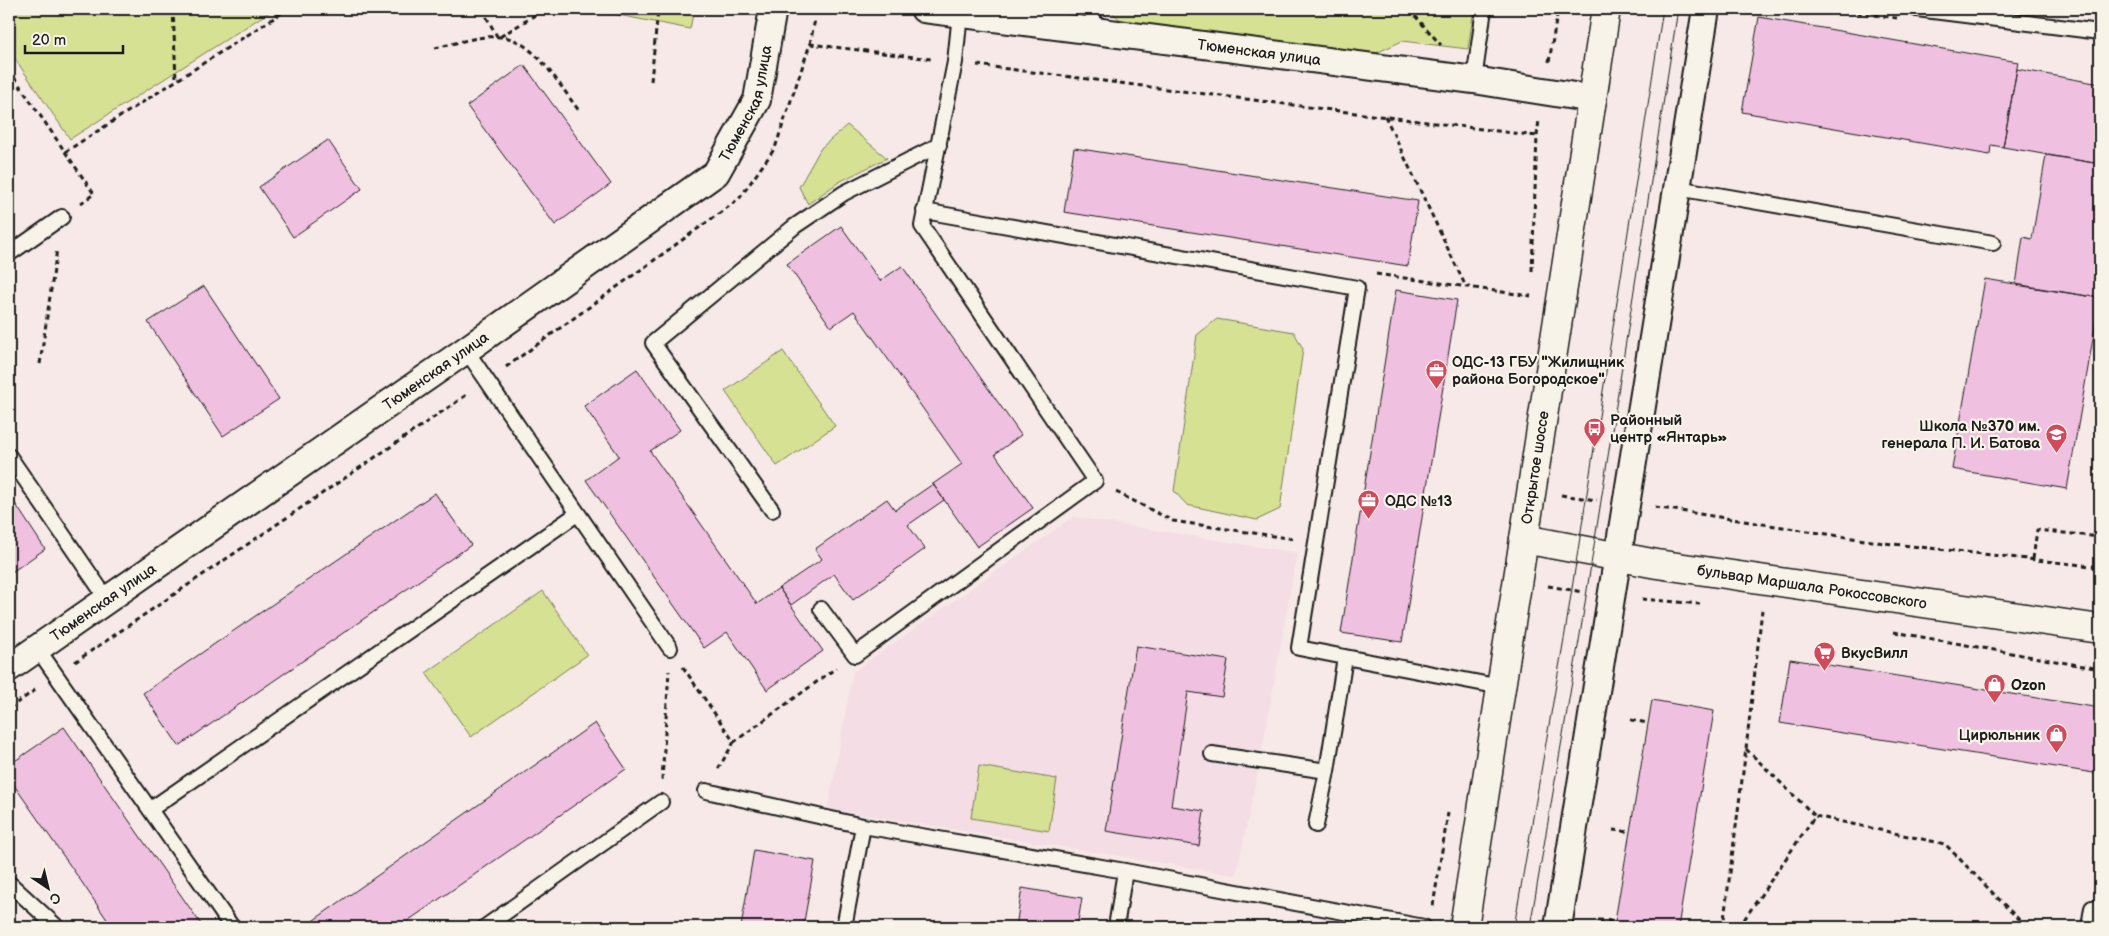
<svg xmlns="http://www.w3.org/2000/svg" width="2109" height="936" font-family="'Balsamiq Sans',sans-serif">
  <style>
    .built { fill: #f4dde5 }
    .green { fill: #d6e194; stroke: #797e58 }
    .building { fill: #f0c0e1; stroke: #1c1c1c }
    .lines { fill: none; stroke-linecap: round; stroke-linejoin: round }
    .service-casing { stroke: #1c1c1c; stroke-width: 18 }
    .minor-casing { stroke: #1c1c1c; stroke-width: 30 }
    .tertiary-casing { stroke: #1c1c1c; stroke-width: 31 }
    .secondary-casing { stroke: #1c1c1c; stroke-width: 31 }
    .path { stroke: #1c1c1c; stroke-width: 3; stroke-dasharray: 5 4; stroke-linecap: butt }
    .service { stroke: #f7f3e8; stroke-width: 14 }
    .minor { stroke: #f7f3e8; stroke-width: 26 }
    .tertiary { stroke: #f7f3e8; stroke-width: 28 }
    .secondary { stroke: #f7f3e8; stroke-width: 28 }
    .tram { stroke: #1c1c1c; stroke-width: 1 }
    .labels { text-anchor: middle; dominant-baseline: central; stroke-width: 4.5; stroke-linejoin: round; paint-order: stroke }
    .street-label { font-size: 15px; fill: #1c1c1c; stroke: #f7f3e8 }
    .poi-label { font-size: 15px; font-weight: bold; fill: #1c1c1c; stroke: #f7f3e8; text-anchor: start }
  </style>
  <rect width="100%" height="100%" fill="#f6e9e7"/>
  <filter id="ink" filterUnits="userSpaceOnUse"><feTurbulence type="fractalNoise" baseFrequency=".02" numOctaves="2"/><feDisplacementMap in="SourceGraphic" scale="10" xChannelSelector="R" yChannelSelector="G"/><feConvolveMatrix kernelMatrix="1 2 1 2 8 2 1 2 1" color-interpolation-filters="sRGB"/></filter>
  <g filter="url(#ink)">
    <path class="built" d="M1073,517l224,36 -37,208 -24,114 -408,-66 25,-137z"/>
    <path class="green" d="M9,9h265l-204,130 -61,-89z
      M603,9h91l-4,20 -87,-17z
      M1108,9h366l-6,40 -66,-8 -32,15 -235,-29 -16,-8z
      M847,125l40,33 -48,24 -31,22 -9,-17 22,-39z
      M1217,319l77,13 9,17 -23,160 -23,11 -70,-15 -13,-14 23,-156z
      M783,351l52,75 -58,40 -52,-75z
      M543,591l44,64 -116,82 -45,-64z
      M979,766l78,13 -8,52 -78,-13z"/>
    <path class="building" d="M1759,17l259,45 -15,85 -12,-2 -1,10 -248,-43z
      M524,65l87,119 -56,41 -88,-119z
      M2017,69l83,15v80l-97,-17z
      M328,140l34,49 -69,48 -34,-50z
      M1074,148l344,53 -10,65 -344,-54z
      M2046,155l54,9v134l-84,-13 7,-48 9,2z
      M841,226l39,55 22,-15 119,169 -26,19 38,54 -56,39 -44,-63 29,-20 -108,-153 -23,16 -44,-63z
      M1985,279l115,19 -33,191 -115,-20z
      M204,286l75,113 -56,37 -75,-114z
      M1396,290l61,10 -55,342 -61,-9z
      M637,369l43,61 -30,21 107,153 22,-16 44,63 -56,39 -40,-58 -23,16 -118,-168 33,-24 -35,-50z
      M933,484l11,16 -36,25 17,24 -72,51 -19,-26 -43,31 -12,-17 43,-29 -7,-10 72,-50 8,11z
      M435,493l36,52 -292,201 -36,-53z
      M9,494l36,55 -36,25z
      M1136,646l92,14 -6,37 -34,-5 -17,114 33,5 -5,35 -93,-15z
      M1790,659l310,49v66l-320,-51z
      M1652,700l62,11 -36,216h-64z
      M595,723l31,46 -103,72 -124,86h-95z
      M64,727l139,200h-91l-29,-43 -74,-106v-13z
      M754,850l61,11 -12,66h-62z
      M1022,888l60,10 -5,29h-61z"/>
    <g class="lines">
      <defs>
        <path id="service" d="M1917,9l183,23
          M1091,30l3,-21
          M1474,80l10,-71
          M1677,188l316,55
          M924,211l433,77 -58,360 46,9
          M9,254l53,-37
          M466,350l204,298
          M9,456l98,143
          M772,510l-119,-167 142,-117 49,-33 95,-48
          M821,609l34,46 240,-174 -173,-255 33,-164 5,-48
          M37,648l195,279
          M1212,754l115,17
          M706,791l157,35 262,45 299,56
          M151,809l426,-295
          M1316,825l11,-54 18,-114 156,30
          M9,883l48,44
          M485,927l176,-125
          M844,927l19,-101
          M1116,927l9,-56
          M2089,927l3,-19 8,1"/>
        <g id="minor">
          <path id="s1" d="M924,9l550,71 119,19"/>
          <path id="s2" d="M9,668l457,-318 250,-177 41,-73 16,-91"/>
          <path d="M1558,927l148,-918"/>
        </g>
        <g id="tertiary">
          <path id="s3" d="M1524,539l133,25 443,65"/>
        </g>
        <g id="secondary">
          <path id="s4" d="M1464,927l142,-918"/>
        </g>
      </defs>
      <use href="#service" class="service-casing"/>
      <use href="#minor" class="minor-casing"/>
      <use href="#tertiary" class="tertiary-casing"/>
      <use href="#secondary" class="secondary-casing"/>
      <path class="path" d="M173,9l3,71
        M482,9l16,29 47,-29
        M1409,9l32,36
        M1830,9l67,9
        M810,44l5,-25
        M435,48c23,-5 49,-15 73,-10 29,7 54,51 72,74
        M1549,62l9,-53
        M977,65l560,71
        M9,70l85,124 -13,9
        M651,81l7,-72
        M1385,116l81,171
        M65,152l223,-143
        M1532,271l5,-135 2,-16
        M1376,274l155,22
        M40,364l17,-115
        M506,367l233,-168 36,-51 35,-104 121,15
        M1116,492l57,29 121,18
        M1561,495l36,5
        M1655,507l229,36 216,24
        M2033,559l4,-29 63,7
        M1548,586l35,6
        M1642,599l58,5
        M1894,632l206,37
        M75,662l393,-268
        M683,667l51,75 102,-74
        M9,708l28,-19
        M1631,720l17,3
        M1746,749l69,67
        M718,769l16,-27
        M662,780l7,-109
        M1613,830l17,2
        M1433,906l15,-93
        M1598,920l17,1
        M1723,927l23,-178 16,-139
        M1739,927l76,-111 130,28 81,83"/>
      <use href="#service" class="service"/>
      <use href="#minor" class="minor"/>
      <use href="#tertiary" class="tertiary"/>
      <use href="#secondary" class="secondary"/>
      <path class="tram" d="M1514,927l51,-294 98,-624
        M1530,927l50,-292 98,-626"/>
    </g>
  </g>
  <defs>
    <symbol id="office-pin" viewBox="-11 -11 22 30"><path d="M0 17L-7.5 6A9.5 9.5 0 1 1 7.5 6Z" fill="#d1495b" stroke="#f7f3e8"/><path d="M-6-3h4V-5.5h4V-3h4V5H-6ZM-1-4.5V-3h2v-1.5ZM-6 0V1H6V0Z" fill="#fff"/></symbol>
    <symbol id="bus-pin" viewBox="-11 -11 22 30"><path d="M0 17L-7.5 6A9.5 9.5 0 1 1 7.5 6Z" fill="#d1495b" stroke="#f7f3e8"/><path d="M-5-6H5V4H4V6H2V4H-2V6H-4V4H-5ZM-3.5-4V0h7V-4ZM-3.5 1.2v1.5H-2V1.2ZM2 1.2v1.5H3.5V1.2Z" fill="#fff"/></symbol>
    <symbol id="school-pin" viewBox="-11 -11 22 30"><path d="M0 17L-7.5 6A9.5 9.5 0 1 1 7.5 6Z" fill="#d1495b" stroke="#f7f3e8"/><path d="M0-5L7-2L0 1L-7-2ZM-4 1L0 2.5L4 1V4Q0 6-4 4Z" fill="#fff"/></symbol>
    <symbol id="supermarket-pin" viewBox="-11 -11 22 30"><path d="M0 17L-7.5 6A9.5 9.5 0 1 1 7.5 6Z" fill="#d1495b" stroke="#f7f3e8"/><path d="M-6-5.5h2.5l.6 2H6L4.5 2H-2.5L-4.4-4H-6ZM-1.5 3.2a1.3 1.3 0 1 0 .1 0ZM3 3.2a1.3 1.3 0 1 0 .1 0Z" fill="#fff"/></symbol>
    <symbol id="shop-pin" viewBox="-11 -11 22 30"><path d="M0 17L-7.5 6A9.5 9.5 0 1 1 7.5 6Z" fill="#d1495b" stroke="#f7f3e8"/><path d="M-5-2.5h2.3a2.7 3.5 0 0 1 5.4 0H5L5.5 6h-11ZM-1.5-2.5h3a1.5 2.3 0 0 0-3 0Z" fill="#fff"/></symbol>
  </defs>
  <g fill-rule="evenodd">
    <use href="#office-pin" x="1424" y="358" width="25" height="34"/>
    <use href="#bus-pin" x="1582" y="416" width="25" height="34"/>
    <use href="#school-pin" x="2044" y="422" width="25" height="34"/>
    <use href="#office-pin" x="1356" y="488" width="25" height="34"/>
    <use href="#supermarket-pin" x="1812" y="640" width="25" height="34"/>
    <use href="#shop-pin" x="1982" y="672" width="25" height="34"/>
    <use href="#shop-pin" x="2044" y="722" width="25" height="34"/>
  </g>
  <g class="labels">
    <g class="street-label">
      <text stroke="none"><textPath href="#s1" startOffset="338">Тюменская улица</textPath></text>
      <text stroke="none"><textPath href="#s2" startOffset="940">Тюменская улица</textPath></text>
      <text stroke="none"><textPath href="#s2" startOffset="520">Тюменская улица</textPath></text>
      <text stroke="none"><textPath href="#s4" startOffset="465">Открытое шоссе</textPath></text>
      <text stroke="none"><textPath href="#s3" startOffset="292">бульвар Маршала Рокоссовского</textPath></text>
      <text stroke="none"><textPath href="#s2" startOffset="115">Тюменская улица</textPath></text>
    </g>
    <g class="poi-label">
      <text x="1452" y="362">ОДС-13 ГБУ "Жилищник<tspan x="1452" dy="17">района Богородское"</tspan></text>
      <text x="1610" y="420">Районный<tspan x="1610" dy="17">центр «Янтарь»</tspan></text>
      <text x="2040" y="426" text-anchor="end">Школа №370 им.<tspan x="2040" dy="17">генерала П. И. Батова</tspan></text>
      <text x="1385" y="501">ОДС №13</text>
      <text x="1841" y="653">ВкусВилл</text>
      <text x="2011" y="685">Ozon</text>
      <text x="2040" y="735" text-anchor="end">Цирюльник</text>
    </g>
  </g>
  <rect width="2109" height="936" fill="none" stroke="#f7f3e8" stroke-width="30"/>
  <rect x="15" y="15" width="2079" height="906" fill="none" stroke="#1c1c1c" stroke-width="2" filter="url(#ink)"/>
  <g transform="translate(48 888) rotate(145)" stroke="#f7f3e8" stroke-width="4" paint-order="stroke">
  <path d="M0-4L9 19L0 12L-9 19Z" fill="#1c1c1c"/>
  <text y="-8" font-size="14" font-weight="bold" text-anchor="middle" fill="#1c1c1c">С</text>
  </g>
  <path d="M25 45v8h98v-8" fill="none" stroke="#1c1c1c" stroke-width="2.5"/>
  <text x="32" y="45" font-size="15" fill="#1c1c1c" stroke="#f7f3e8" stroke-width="4" paint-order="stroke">20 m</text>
</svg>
